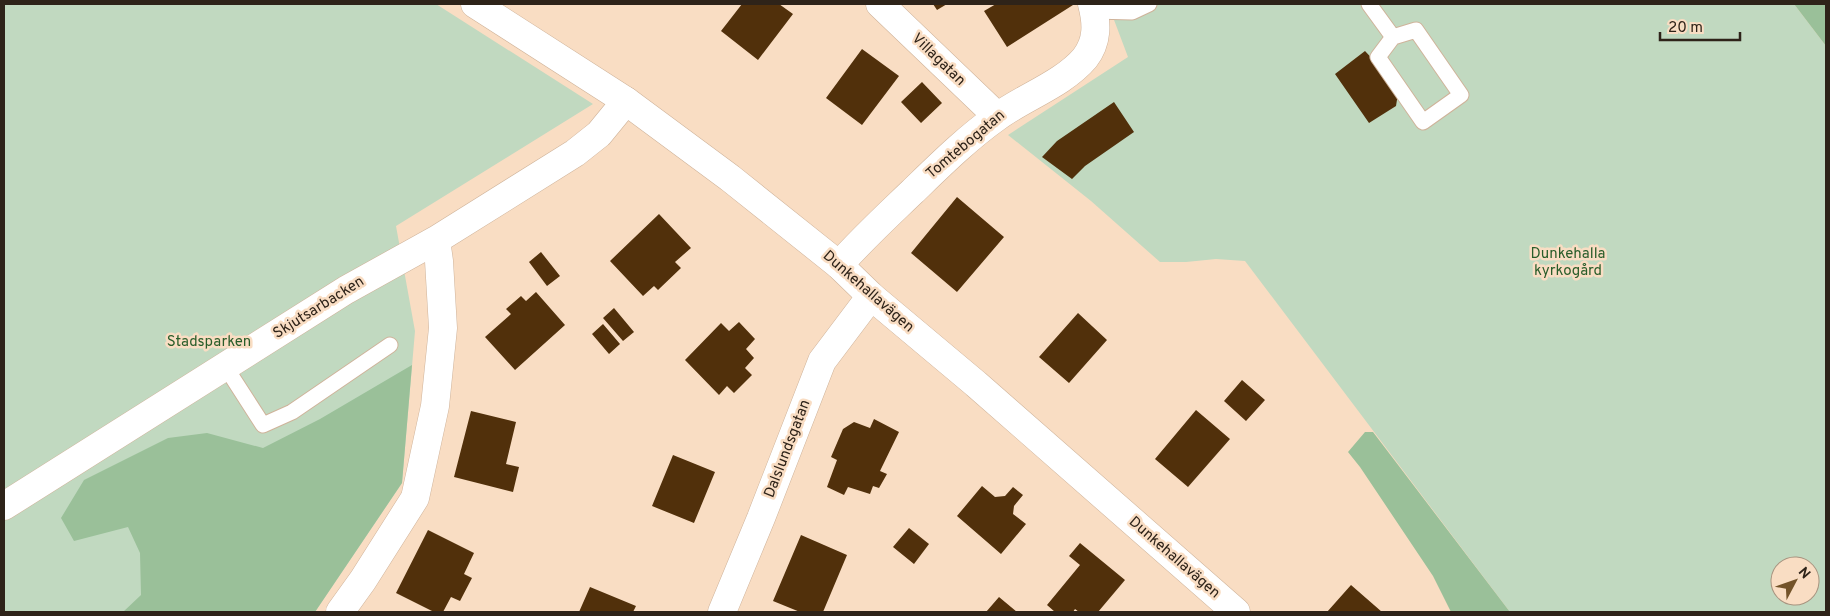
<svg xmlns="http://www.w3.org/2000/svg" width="1830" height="616" font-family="Overpass,sans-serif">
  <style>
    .green { fill: #c1d9c0; fill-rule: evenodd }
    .forest { fill: #9ac099 }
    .building { fill: #51300b }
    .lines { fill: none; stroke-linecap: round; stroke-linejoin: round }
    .lane-casing { stroke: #cfb39a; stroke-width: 17 }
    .street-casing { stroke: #cfb39a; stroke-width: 29 }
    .secondary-casing { stroke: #cfb39a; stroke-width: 29 }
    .lane { stroke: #fff; stroke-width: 15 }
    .street { stroke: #fff; stroke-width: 28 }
    .secondary { stroke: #fff; stroke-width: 28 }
    .labels { text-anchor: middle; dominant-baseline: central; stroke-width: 5; stroke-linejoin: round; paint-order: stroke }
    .street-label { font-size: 15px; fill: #2e2319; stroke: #f9ddc3 }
    .park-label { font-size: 15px; fill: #295d2a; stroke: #f9ddc3 }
  </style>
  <rect width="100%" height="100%" fill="#f9ddc3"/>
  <path class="green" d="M4,4h432l157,100 -197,122 19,105 -13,152 -87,129h-311z
    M1108,4h686l32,42v566h-316l-265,-351 -29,-2 -30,3h-26l-69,-61 -83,-66 120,-78zM1780,566h30v30h-30z"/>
  <path class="forest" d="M1794,4h32v42z
    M412,365l-10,118 -87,129h-192l18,-17 -1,-42 -12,-26 -54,14 -13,-23 23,-38 84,-42 39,-5 56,15 57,-29z
    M1365,432h8l137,180h-59l-18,-36 -73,-109 -12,-15z"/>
  <path class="building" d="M742,4h37l14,10 -35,46 -37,-29z
    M933,4h14l-10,6z
    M996,4h76l1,1 -66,42 -23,-36z
    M862,49l37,27 -37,49 -36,-27z
    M1365,51l34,36 -3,19 -27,17 -34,-49z
    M922,82l20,21 -21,20 -20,-21z
    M1114,102l20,30 -49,34 -13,13 -30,-22 15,-16z
    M957,197l47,40 -47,55 -46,-39z
    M659,214l32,34 -16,14 6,6 -23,22 -4,-4 -11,10 -33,-35z
    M541,252l19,24 -13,10 -18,-24z
    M536,292l29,33 -50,45 -30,-33 26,-23 -5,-5 15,-13 5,5z
    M614,308l20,24 -11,9 -20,-23z
    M1078,313l29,27 -38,43 -30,-26z
    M739,322l16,17 -9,10 8,9 -9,10 7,7 -18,18 -7,-7 -8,9 -34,-35 36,-37 8,8z
    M603,324l17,20 -11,10 -17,-20z
    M1242,380l23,20 -19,21 -22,-20z
    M1196,410l34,29 -42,48 -33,-28z
    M471,411l45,11 -10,42 13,3 -6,25 -59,-15z
    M874,419l25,13 -19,39 7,3 -8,14 -6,-2 -3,8 -22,-7 -4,8 -17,-8 10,-27 -6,-3 12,-28 11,-7 16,6z
    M673,455l42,17 -21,51 -42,-17z
    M982,486l13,11 10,-1 8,-9 10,8 -9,11 -1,8 13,10 -25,30 -44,-38z
    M909,528l20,16 -15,20 -21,-17z
    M428,530l46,23 -10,21 8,4 -12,23 -9,-4 -8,15h-9l-38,-19z
    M801,535l46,20 -24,57h-23l-27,-11z
    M1080,543l45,37 -27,32h-19l-4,-3 -2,3h-18l-8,-7 33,-40 -11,-9z
    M1351,585l31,27h-55z
    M590,587l46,19 -3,6h-54z
    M999,597l18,15h-31z"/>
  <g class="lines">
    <defs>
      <path id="lane" d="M1369,4l24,33
        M1094,11l38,1 17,-8
        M1416,30l45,65 -38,27 -45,-65 15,-20z
        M225,366l38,59 29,-13 98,-67"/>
      <path id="street" d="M880,4l117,112
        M839,265c23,-26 48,-49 73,-73 27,-26 54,-53 85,-75 27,-20 66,-33 88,-59 13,-17 12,-35 7,-54
        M4,506l342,-216 90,-50 139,-87 24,-19 27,-33
        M340,612l23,-32 52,-82 20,-92 8,-78 -4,-67 -3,-21
        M722,612l39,-94 61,-157 49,-65"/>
      <path id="secondary" d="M475,4l151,97 104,77 109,87 32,31 105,88 260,228"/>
    </defs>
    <use href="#lane" class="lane-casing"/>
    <use href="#street" class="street-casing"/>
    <use href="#secondary" class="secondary-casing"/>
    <use href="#lane" class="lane"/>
    <use href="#street" class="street"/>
    <use href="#secondary" class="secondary"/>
  </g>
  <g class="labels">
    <g class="street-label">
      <text transform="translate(938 60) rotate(44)">Villagatan</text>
      <text transform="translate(966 145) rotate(-40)">Tomtebogatan</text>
      <text transform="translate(868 292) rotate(41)">Dunkehallavägen</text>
      <text transform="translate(319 308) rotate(-32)">Skjutsarbacken</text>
      <text transform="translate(788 449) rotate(-69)">Dalslundsgatan</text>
      <text transform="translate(1174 558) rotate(41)">Dunkehallavägen</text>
    </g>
    <g class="park-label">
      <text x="1568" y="254">Dunkehalla<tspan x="1568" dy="17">kyrkogård</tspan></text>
      <text x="209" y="342">Stadsparken</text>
    </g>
  </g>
  <rect width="1830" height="616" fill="none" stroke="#2e2319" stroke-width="10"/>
  <g transform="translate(1795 581) rotate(49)"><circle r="24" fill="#f9ddc3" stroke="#a8937f"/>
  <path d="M0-4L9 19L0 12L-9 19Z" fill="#735329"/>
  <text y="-8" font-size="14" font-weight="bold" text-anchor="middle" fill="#2e2319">N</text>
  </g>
  <path d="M1660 32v8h80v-8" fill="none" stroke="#2e2319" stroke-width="2.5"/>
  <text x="1668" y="32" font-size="15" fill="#2e2319" stroke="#f9ddc3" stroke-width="4" paint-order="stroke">20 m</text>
</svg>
